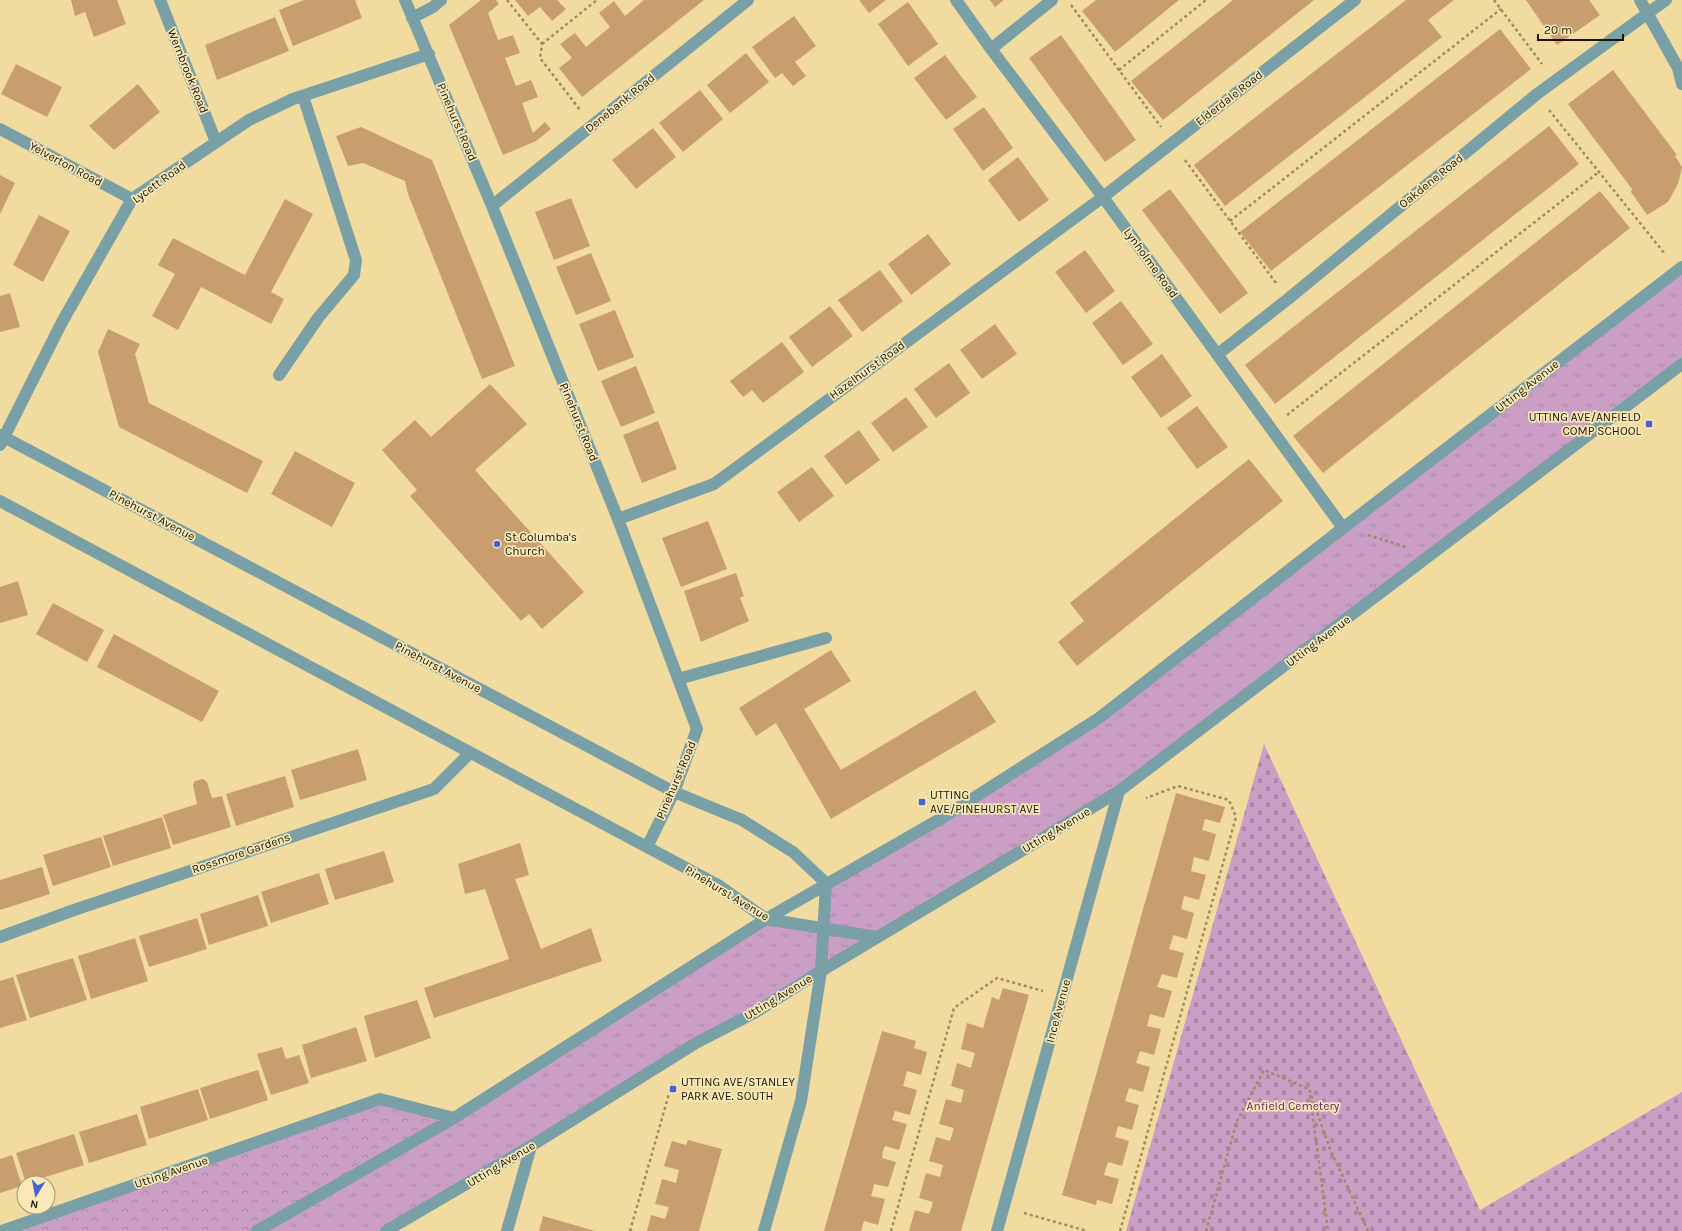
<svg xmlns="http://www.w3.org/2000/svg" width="1682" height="1231" font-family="Karla,sans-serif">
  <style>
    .grass { fill: url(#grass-tufts) }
    .cemetery { fill: url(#cemetery-stones) }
    .park { fill: url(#park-crowns) }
    .building { fill: #c99e6e }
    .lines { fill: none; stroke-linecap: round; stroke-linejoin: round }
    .path { stroke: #9d8c5f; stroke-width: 2.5; stroke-dasharray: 3 3; stroke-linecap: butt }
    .minor { stroke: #79a0a7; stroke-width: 12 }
    .poi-dot { fill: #4861d5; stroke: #fbe9b8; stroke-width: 1.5 }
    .labels { text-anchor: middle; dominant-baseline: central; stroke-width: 3.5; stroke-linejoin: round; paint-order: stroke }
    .street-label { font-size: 12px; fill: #1c1400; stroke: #fbe9b8 }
    .poi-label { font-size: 12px; fill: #1c1400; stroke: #fbe9b8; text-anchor: start }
    .park-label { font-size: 12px; fill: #682464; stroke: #fbe9b8 }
  </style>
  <defs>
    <pattern id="grass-tufts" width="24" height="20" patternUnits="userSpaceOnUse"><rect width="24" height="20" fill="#ca9ec5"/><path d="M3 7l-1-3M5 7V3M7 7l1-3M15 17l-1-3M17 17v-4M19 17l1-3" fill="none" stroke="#ad87a7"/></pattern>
    <pattern id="cemetery-stones" width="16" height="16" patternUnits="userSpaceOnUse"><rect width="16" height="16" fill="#ca9ec5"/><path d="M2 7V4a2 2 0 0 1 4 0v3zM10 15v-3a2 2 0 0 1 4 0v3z" fill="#ad87a7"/></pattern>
    <pattern id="park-crowns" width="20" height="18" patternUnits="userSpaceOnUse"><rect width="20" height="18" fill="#ca9ec5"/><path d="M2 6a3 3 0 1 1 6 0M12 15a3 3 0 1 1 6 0" fill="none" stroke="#ad87a7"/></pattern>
  </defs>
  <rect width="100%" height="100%" fill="#f2db9e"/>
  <path class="grass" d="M1682,267v97l-563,427 -733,440h-129l197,-113 312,-199 58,9 2,-45 273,-165z"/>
  <path class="cemetery" d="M1264,744l216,466 202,-118v139h-556z"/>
  <path class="park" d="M380,1099l74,19 -197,113h-255z"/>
  <path class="building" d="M71,0h46l9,24 -32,13 -9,-25 -10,4z
    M304,0h51l7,18 -69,28 -14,-36z
    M481,0h15l3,4 -11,9 10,27 15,-5 7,18 -15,5 11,28 15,-6 7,17 -16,6 11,30 12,-11 6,7 -15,12 -33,14 -54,-130z
    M515,0h42l9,9 -14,12 -12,-14 -12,9z
    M644,0h60l-122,97 -23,-29 13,-10 -12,-14 15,-11 11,14 24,-20 -11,-14 15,-12 11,15z
    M859,0h27l-17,13z
    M990,0h14l-9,7z
    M1096,0h83l-64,52 -33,-41z
    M1233,0h81l-151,120 -32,-39z
    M1406,0h48l-26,20 14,17 -217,169 -31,-41z
    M1526,0h63l11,15 -43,30z
    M908,2l30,42 -30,22 -30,-42z
    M794,16l22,30 -21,16 11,14 -13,10 -11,-13 -7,5 -23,-31z
    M275,17l14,34 -72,29 -12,-35z
    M1500,29l31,40 -260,202 -31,-39z
    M1061,35l75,105 -31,22 -76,-104z
    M746,53l23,29 -39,31 -23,-28z
    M945,55l32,42 -31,23 -32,-42z
    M16,64l46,23 -15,30 -46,-23z
    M1613,70l64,85 -2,1 7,11 -4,17 -10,18 -21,13 -16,-23 1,-3 -64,-85z
    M138,84l22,28 -46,38 -25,-24z
    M700,90l23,29 -40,33 -24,-29z
    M984,107l29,41 -30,23 -30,-42z
    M1549,126l30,38 -304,240 -30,-39z
    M361,127l71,33 83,206 -33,13 -74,-185 -3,-13 -42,-18 -15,3 -12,-30z
    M653,128l23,29 -40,32 -24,-29z
    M1018,157l31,43 -30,22 -31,-42z
    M0,175l15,8 -15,31z
    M1170,189l78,104 -28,21 -78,-104z
    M1600,191l30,37 -307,245 -30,-37z
    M571,198l19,48 -36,14 -19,-48z
    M285,199l28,15 -42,78 13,7 -13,25 -70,-37 -23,43 -26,-14 23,-42 -17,-9 15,-27 72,37z
    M39,215l31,16 -27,51 -30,-17z
    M928,234l23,30 -40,31 -23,-31z
    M1085,250l30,41 -29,22 -31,-41z
    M591,253l20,48 -35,14 -20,-48z
    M880,270l23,31 -41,31 -24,-32z
    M10,293l10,34 -20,5v-36z
    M1121,301l32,43 -30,21 -31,-42z
    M830,306l23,30 -41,31 -23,-30z
    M615,310l19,47 -36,14 -19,-47z
    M995,324l22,30 -35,25 -22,-29z
    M108,329l32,15 -5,10 14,49 114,58 -16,32 -128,-66 -21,-75z
    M782,342l22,30 -41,31 -11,-13 -9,7 -13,-16z
    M1162,354l30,42 -31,22 -30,-41z
    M949,363l21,30 -34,25 -22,-29z
    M636,366l19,47 -34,14 -20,-46z
    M490,384l37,40 -52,46 109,122 -42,37 -13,-15 -8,7 -111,-125 7,-6 -35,-40 33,-30 16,17z
    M906,397l22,30 -35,25 -22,-29z
    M1197,406l31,41 -31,22 -30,-41z
    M658,421l19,48 -35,14 -19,-48z
    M859,430l21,30 -34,25 -22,-29z
    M295,451l60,32 -23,44 -61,-33z
    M1249,459l34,42 -206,165 -19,-24 26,-21 -14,-18z
    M812,467l22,29 -35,26 -22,-30z
    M708,521l19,48 -46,18 -19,-49z
    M736,573l8,23 -4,2 9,23 -48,21 -17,-51z
    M18,581l10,34 -28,8v-36z
    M53,603l51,27 -17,32 -51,-28z
    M114,634l105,57 -17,31 -105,-55z
    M831,650l20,31 -47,28 37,61 134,-80 21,32 -165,97 -55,-96 -20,13 -17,-28z
    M358,749l9,31 -67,20 -9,-30z
    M285,776l9,31 -58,19 -10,-32z
    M203,779l4,3 5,16 10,-2 9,31 -58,18 -10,-30 34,-11 -4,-19 2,-4z
    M1176,793l49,14 -5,16 -15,-4 -1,4 -2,7 14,4 -7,27 -15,-4 -3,14 15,4 -7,25 -15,-4 -3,13 13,4 -7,26 -14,-4 -1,5 -3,9 15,4 -7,25 -15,-4 -5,13 15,4 -8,27 -14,-4 -3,12 14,3 -7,26 -14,-4 -4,12 14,4 -7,25 -14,-4 -4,13 14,4 -7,25 -14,-4 -3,11 14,4 -7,25 -14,-4 -4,13 15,4 -7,25 -15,-4 -1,5 -34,-10z
    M162,817l9,31 -58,18 -10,-30z
    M101,837l10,30 -58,19 -10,-31z
    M520,843l9,32 -14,4 26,70 50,-21 11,33 -168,57 -10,-30 85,-29 -24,-70 -20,5 -7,-30z
    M384,851l10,31 -59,18 -10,-31z
    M42,867l8,27 -50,16v-30z
    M319,873l10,31 -58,19 -10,-31z
    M258,895l10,31 -59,19 -9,-31z
    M197,918l10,31 -58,18 -10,-31z
    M135,938l13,43 -57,18 -13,-43z
    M73,958l14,42 -57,18 -14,-43z
    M13,977l14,43 -27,8v-47z
    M1003,988l26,7 -68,236h-52l6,-21 14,4 2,-5 2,-7 -14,-4 7,-25 14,4 3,-12 -14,-4 7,-24 14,4 4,-13 -15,-4 7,-25 15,4 3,-13 -13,-4 6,-23 14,5 2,-8 2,-7 -14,-4 6,-26 16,5 9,-31 7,3z
    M417,1000l14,38 -56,20 -11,-42z
    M356,1027l11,34 -56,17 -9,-33z
    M882,1031l34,10 -2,7 13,4 -6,23 -14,-4 -4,15 14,4 -7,25 -15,-4 -3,9 15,4 -8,26 -14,-4 -2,5 -1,7 14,4 -8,25 -14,-3 -1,5 -2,7 14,3 -7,26 -14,-4 -3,10h-37z
    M282,1047l4,12 13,-4 10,28 -38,12 -14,-41z
    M258,1070l10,30 -58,19 -10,-31z
    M198,1089l10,31 -59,19 -9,-32z
    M137,1114l10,31 -58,18 -10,-31z
    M74,1134l10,31 -58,18 -10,-30z
    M688,1140l34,9 -23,82h-52l4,-16 14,4 4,-12 -14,-3 7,-25 14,4 3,-13 -15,-4 8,-25 14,4z
    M12,1155l10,31 -22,7v-34z
    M543,1216l52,15h-56z"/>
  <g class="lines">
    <path class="path" d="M507,0l35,44 -2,14 40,52
      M1494,0l48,64
      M1071,5l90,122
      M542,44l55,-44
      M1119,70l87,-70
      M1549,110l116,144
      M1185,160l91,123
      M1230,221l271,-212
      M1287,415l312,-243
      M1368,535l38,12
      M1310,1095l18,136
      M1024,1213l63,18
      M630,1231l42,-148
      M891,1231l63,-223 43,-30 46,13
      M1120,1231l116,-414 -7,-17 -51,-14 -32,12
      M1206,1231l31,-110 27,-51 45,19 21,60 38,82"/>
    <path class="minor" d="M160,0l56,142
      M405,0l87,206 126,313 79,210 -23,63 -27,55
      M956,0l35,49 112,148 240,331
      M1640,0l38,68 4,16
      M412,18l21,-11 8,-7
      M991,49l61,-49
      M0,129l132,70
      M492,206l256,-206
      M1218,354l70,-55 249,-205 129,-94
      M279,375l39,-57 36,-43 2,-15 -53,-164
      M0,435l674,357 68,28 51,32 33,31 -5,88 -20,130 -37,130
      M0,445l62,-123 70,-123 117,-79 44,-21 136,-45
      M0,501l718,384 48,34 111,18
      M618,519l96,-35 389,-287 252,-197
      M678,679l148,-41
      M0,937l74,-27 360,-121 36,-36
      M2,1231l378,-132 74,19
      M257,1231l197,-113 312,-199 181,-104 152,-97 244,-190 339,-261
      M386,1231l145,-85 165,-103 60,-31 65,-41 217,-130 81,-50 563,-427
      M507,1231l24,-85
      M997,1231l122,-440"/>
  </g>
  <g class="poi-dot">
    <rect x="1645" y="420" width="8" height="8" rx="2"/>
    <circle cx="497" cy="544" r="4"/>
    <rect x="918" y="798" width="8" height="8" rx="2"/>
    <rect x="669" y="1085" width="8" height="8" rx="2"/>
  </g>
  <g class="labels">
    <g class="street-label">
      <text transform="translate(188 71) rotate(68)">Wernbrook Road</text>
      <text transform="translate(1229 98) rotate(-38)">Elderdale Road</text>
      <text transform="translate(620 103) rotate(-39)">Denebank Road</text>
      <text transform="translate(457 122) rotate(67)">Pinehurst Road</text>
      <text transform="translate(66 164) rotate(28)">Yelverton Road</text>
      <text transform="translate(1431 181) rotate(-39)">Oakdene Road</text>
      <text transform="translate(159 182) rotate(-36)">Lycett Road</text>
      <text transform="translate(1151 263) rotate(54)">Lynholme Road</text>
      <text transform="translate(867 370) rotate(-36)">Hazelhurst Road</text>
      <text transform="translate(1527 386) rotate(-38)">Utting Avenue</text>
      <text transform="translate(579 422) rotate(68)">Pinehurst Road</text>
      <text transform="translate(152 515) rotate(28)">Pinehurst Avenue</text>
      <text transform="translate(1318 641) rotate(-37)">Utting Avenue</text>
      <text transform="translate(438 667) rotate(28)">Pinehurst Avenue</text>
      <text transform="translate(676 780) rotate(-67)">Pinehurst Road</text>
      <text transform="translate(1056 830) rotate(-31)">Utting Avenue</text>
      <text transform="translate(241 853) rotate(-19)">Rossmore Gardens</text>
      <text transform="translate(727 893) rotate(31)">Pinehurst Avenue</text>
      <text transform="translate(778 997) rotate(-31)">Utting Avenue</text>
      <text transform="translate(1058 1011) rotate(-75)">Ince Avenue</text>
      <text transform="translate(501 1164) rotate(-31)">Utting Avenue</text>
      <text transform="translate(171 1172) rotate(-19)">Utting Avenue</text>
    </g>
    <g class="poi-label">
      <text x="1641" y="417" text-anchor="end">UTTING AVE/ANFIELD<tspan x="1641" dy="14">COMP SCHOOL</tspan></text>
      <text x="505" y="537">St Columba's<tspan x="505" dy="14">Church</tspan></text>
      <text x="930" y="795">UTTING<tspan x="930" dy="14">AVE/PINEHURST AVE</tspan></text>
      <text x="681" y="1082">UTTING AVE/STANLEY<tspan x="681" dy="14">PARK AVE. SOUTH</tspan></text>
    </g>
    <g class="park-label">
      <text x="1293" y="1106">Anfield Cemetery</text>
    </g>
  </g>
  <g transform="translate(36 1195) rotate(190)"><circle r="19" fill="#fbe9b8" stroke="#a2946e"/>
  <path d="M0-3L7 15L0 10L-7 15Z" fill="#4861d5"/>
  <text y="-6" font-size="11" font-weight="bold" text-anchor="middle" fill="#1c1400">N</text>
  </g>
  <path d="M1538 34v6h85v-6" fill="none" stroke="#1c1400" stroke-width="2"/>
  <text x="1544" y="34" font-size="12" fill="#1c1400" stroke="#fbe9b8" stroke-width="3" paint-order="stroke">20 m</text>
</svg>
